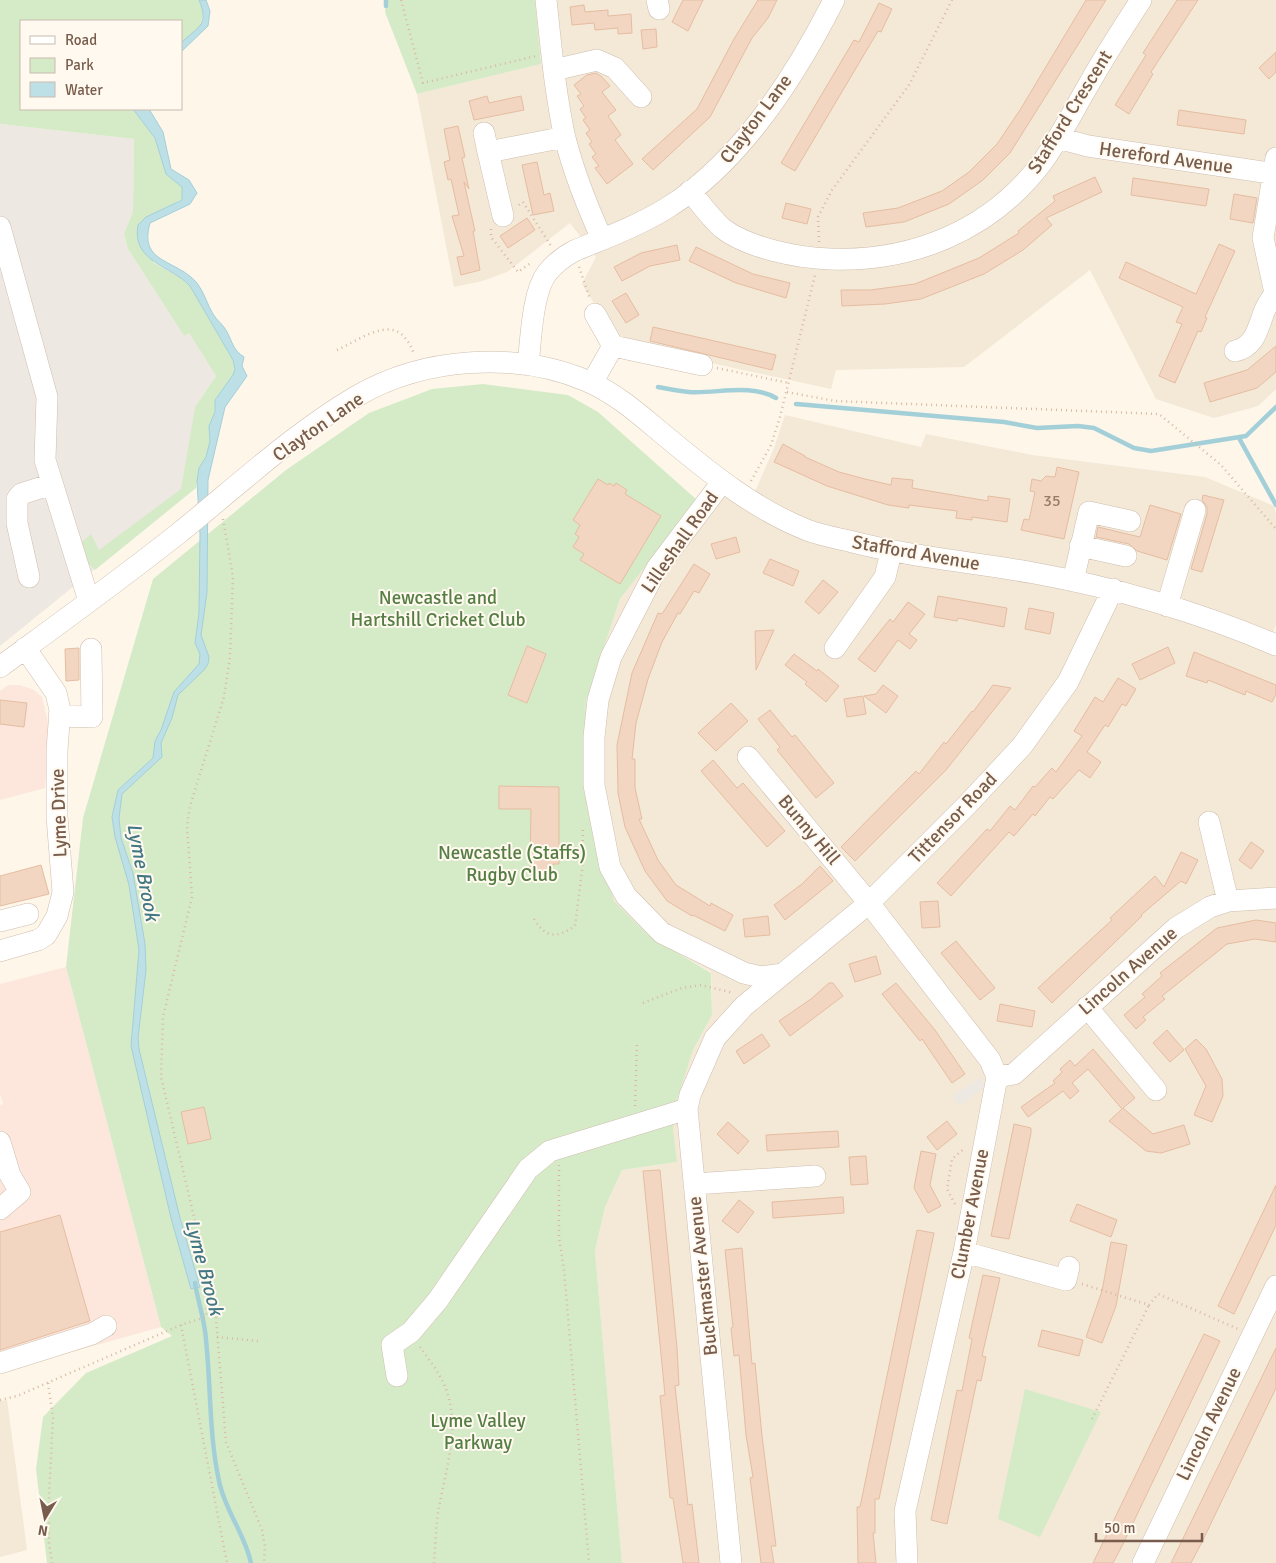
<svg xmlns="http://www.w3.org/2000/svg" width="1276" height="1563" font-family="Signika,sans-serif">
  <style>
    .residential { fill: #f4e8d7 }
    .commercial { fill: #fde7dd }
    .industrial { fill: #eee8e2 }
    .green { fill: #d5ebc7 }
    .water { fill: #bde0e7; stroke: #a3cfd9 }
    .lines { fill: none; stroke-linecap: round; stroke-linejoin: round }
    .stream { stroke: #a3cfd9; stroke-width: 4.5 }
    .building { fill: #f2d6c1; stroke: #e5bda1 }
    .minor-casing { stroke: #cfbeae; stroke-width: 22 }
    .path { stroke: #d8b9a3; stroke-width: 2.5; stroke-dasharray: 1 4; stroke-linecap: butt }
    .minor { stroke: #fff; stroke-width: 21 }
    .labels { text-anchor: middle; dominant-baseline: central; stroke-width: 4; stroke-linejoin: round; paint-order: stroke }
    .number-label { font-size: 16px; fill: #967b69 }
    .street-label { font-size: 19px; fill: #785d4c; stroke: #fff9f0 }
    .park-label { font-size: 19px; fill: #547e43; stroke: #fff9f0 }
    .water-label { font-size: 20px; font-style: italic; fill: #427784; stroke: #fff9f0 }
  </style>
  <rect width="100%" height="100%" fill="#fdf6e9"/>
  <path class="residential" d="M535,0h741v389l-18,17 -44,12 -58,-19 -66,-129 -126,97 -128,3 -5,19 -212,-46 -37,-59 14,-27 -26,-34 -63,49 -25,9 -28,6 -37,-193 124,-30z
    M785,415l136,32 5,-13 106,21 173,22 69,29 2,8v110l-6,18 6,3v918h-654l-27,-312 10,-44 17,-37 55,-8 -5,-32 5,-30 16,-50 19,-35v-27l-1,-16 -63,-37 -34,-34 -33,-122 5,-78 34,-102 94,-123 37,25 23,-53z
    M7,1400l20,150 -27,7v-156z"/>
  <path class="commercial" d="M8,685h12l14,5 8,7 7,30v22l-4,39 -45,12v-109z
    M66,967l95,360 -161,45v-267l3,-1 -3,-10v-110z"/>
  <path class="industrial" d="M0,124l134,15 -1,72 -9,23 4,15 56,87 5,-3 27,43 -21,31 -15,93 -180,146z
    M982,1077l2,11 -25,18 -7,-10z"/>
  <path class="green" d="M0,0h199l5,12 -6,19 -17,12v-22h-160v88h112l22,29 11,36 16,13v12l-44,26 16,38 29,16 7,7 43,74 2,9 -4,12 -16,19v12l-6,14 1,15 -4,16 -7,11 -3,20 -101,82 -9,-9 -5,-18 10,-9 8,16 82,-61 14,-82 21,-31 -27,-43 -5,3 -56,-87 -4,-15 9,-23 1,-72 -134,-15z
    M386,0h149l6,64 -124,30 -32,-82z
    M483,384l85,11 30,17 99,88 -77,99 -34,102 -3,78 31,122 34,34 63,38 1,42 -19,35 -16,50 -4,30 4,32 -55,8 -17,37 -10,44 27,312h-575l-11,-94 7,-52 43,-44 86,-37 -11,-9 -95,-360 17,-149 70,-239 133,-109 83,-57 63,-24z
    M1025,1389l76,23 -61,125 -42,-18z"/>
  <path class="water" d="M199,0h7l4,11 -2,15 -27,26v-9c16,-16 29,-17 18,-43z
    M133,109h16l14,23 8,37 18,11 8,13 -7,11 -40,19c-12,41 27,36 47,60 7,9 10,21 16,31 4,7 11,11 14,18 6,11 6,18 17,25l-2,9 5,10 -22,31 -17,73 -1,112 -6,43 8,22 -1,7 -4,6 -26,25 -6,23 -11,25 1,14 -40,37 -3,24 2,20 12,35 12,71 1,26 -8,68 1,11 41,169 20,69 -9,2 -20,-71 -40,-172 8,-96 -10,-65 -14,-48 -3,-20 6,-27 35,-32 2,-17 6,-11 13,-38 25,-28 1,-10 -5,-11 4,-30 1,-79 -3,-53 2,-13 7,-11 4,-16 -1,-15 6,-14v-12l18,-25 2,-6 -2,-9 -43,-74c-18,-20 -59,-24 -52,-61l8,-8 36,-17v-13l-16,-13 -11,-36z"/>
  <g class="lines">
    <path class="stream" d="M386,6v-6
      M658,387c10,2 20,4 31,5 28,2 61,-9 87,6
      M796,404l208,18 33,6 41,-2 16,2 40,20 17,3 95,-15 30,-29
      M1239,438l37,67
      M195,1283c3,19 10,38 11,57 5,47 3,95 13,141 6,30 26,53 32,82"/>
  </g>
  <path class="building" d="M683,0h20l-15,31 -16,-9z
    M758,0h19l-9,18 -16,20 -42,79 -57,53 -11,-11 55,-50 37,-70z
    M1086,0h20l-96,153 -27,27 -34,24 -45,18 -38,5 -3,-14 35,-5 44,-17 27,-19 28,-28 23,-34z
    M1177,0h21l-47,72 2,2 -24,40 -14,-9 31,-50 -3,-2z
    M879,3l13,6 -11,23 -3,-1 -83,140 -14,-8 73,-123 5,2z
    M584,5l1,7 23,-2v6l23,-2 1,19 -14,1v-6l-23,2 -1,-7 -22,2 -2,-18z
    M656,29l1,18 -14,2 -2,-19z
    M1276,52v20l-7,7 -10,-11z
    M596,73l5,3 9,10 -8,6 14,18 -8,6 13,19 -6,5 18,24 -26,20 -12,-16 4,-2 -7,-9 4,-3 -7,-10 3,-2 -6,-9 4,-3 -7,-10 3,-2 -6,-9 4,-3 -7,-10 4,-2 -7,-9 13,-10z
    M487,96l2,7 32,-7 3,14 -50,10 -5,-19z
    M1179,110l67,10 -2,14 -67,-9z
    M458,126l7,31 -3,1 7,31 -5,-7 11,49h-2l7,39 -19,5 -4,-18 7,-1 -12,-40 7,-1 -8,-36 -3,1 -4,-18 6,-2 -6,-31z
    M537,162l7,33 6,-2 4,18 -21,4 -11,-50z
    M1095,177l7,15 -56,26 6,7 -29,25 -39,24 -63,25 -36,5 -43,2 -1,-16h29l45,-6 64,-26 40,-25 -1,-2 37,-30 -2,-5z
    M1133,178l76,11 -3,17 -75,-11z
    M1234,194l23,4 -4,25 -23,-4z
    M786,203l25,6 -4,15 -25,-6z
    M527,218l8,12 -27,18 -8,-12z
    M1219,244l16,7 -30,66 2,1 -6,14 -3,-1 -23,52 -16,-7 23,-52 -6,-2 7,-15 -64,-29 7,-16 70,32z
    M677,245l3,15 -30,6 -28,15 -8,-14 27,-14z
    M696,247l57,27 37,9 -4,15 -50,-15 -47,-22z
    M626,293l13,22 -13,8 -14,-22z
    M653,327l123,28 -4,15 -122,-29z
    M1276,346v26l-19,16 -47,14 -6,-19 43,-13z
    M783,444l22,12v1l34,15 26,7 26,6 1,-7 21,2 -1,8 76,13v-5l22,3 -3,23 -35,-5v3l-16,-2 1,-7 -48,-6v3l-21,-3 -61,-19 -53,-24z
    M1057,467l22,5 -15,67 -43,-9 3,-11 5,1 6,-28 -5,-1 2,-12 9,2 5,-5 9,1z
    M598,479l10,6 1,-2 5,3 2,-3 11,7 -2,4 36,22 -41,68 -40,-24 4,-6 -11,-7 6,-10 -4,-3 5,-9 -7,-5z
    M1203,495l21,5 -22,72 -11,-3 16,-55v-7l-5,-7z
    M1150,505l31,9 -14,46 -30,-9 -8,-7 -33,-7 2,-10 42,10z
    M736,537l4,15 -24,7 -5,-15z
    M770,559l29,12 -6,15 -30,-13z
    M694,564l16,10 -11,19 -5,-2 -14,23 -2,-1 -16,29 -14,37 -12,44 -4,36h3v29l7,31h-3l19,41 18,25 34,21 1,-3 22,12 -8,16 -32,-16 -1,1 -25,-15 -22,-30 -20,-44 -7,-34 -1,-48 15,-72 26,-60 4,1z
    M823,580l15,12 -19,22 -14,-12z
    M938,596l69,12 -3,19 -46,-9 -1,3 -23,-4z
    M908,602l17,12 -16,20 8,6 -7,9 -12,-9 -23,32 -17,-13 32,-40 3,3z
    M1029,608l25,5 -4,21 -25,-5z
    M774,630l-18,40 -1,-39z
    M527,646l19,8 -19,49 -19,-8z
    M1168,647l7,16 -35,17 -8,-16z
    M79,648v32l-13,1 -1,-32z
    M1194,652l82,33v9l-4,8 -26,-11 -1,4 -37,-15 -1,3 -21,-7z
    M794,654l23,17 1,-2 21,17 -13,16 -21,-18 2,-2 -22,-17z
    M1118,678l18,11 -10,17 -4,-2 -14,23 -3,-2 -18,27 14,10 -11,16 -11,-8 -26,29 -3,-2 -15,19 -2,-2 -19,22 -5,-4 -58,64 -14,-13 50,-54 3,2 20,-25 5,4 18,-24 2,1 17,-19 4,4 26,-36 -8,-5 21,-34 8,5z
    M883,685l15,11 -12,17 -22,-17 12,-2z
    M993,685l18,3 -65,82 -91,91 -14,-14 75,-76 3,3 25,-32 2,2 26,-33 1,1z
    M863,696l3,18 -19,3 -3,-18z
    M0,700l27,3 -3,24 -24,-3z
    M731,703l17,18 -32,30 -18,-18z
    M770,710l22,27 3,-2 39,48 -18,15 -39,-48 3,-3 -22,-28z
    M713,760l24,28 6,-5 42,48 -18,16 -66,-76z
    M499,786l60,1v77h-6l-1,16h-15v-10h-7l1,-61h-32z
    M1251,842l13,9 -13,18 -12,-9z
    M1181,852l17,8 -12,24 -5,-3 -40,34 1,1 -90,87 -14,-15 74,-68 -2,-2 45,-42 9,11z
    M41,865l8,29 -49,12v-30z
    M820,866l13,15 -48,39 -11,-15 28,-21z
    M938,901l2,26 -18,1 -2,-26z
    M768,916l2,19 -25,2 -2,-18z
    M1256,920l20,3v19l-21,-3 -28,5 -65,52 3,3 -22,18 3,3 -10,9 -12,-14 21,-18 -3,-3 20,-18 -2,-3 57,-45z
    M956,941l39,47 -15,12 -39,-47z
    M876,956l5,18 -26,8 -6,-18z
    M829,983h4l10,13 -53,40 -11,-15 32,-22z
    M896,983l39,47 30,44 -13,9 -30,-44 -2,2 -38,-47z
    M1000,1004l35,7 -3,16 -35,-6z
    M1167,1030l17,20 -14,12 -17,-19z
    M762,1034l8,12 -26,18 -8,-13z
    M1196,1039l10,10 16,30 1,17 -11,26 -18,-7 12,-29 -21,-37z
    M1093,1049l42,49 -12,10 30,26 31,-9 6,19 -29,9 -15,-2 -37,-30 13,-12 -34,-40 -16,14 7,8 -9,8 -7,-8 -35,26 -7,-10 34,-24 -2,-2 9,-9 -2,-3 10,-9 5,6z
    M204,1107l7,32 -23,5 -7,-32z
    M947,1121l10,13 -20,16 -10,-13z
    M728,1122l21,19 -11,13 -21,-20z
    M1014,1124l17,4v5l-22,106 -18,-3z
    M838,1131l1,16 -72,4 -1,-16z
    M921,1151l15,3 -6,31 11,21 -13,7 -14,-25z
    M866,1156l2,28 -17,1 -2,-28z
    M660,1170l17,178 2,37 -4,1 13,119 4,-1 7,59h-16l-10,-65h-3l-10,-102 5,-1 -22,-224z
    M1276,1185v40l-42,89 -16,-8z
    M843,1197l1,16 -71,5 -1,-16z
    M739,1200l15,12 -16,21 -16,-12z
    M1077,1204l40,16 -6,17 -41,-16z
    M60,1215l30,106 -90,29v-118z
    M917,1230l17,3 -55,266h-4v34h-2l3,30h-18l-1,-56h3z
    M1111,1242l16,3 -11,61 -14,37 -16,-6 16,-46z
    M742,1248l10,116 3,-1 7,73 14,110h-5l3,17h-13l-11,-85 3,-1 -7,-42 -7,-80 -5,1 -3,-28 2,-1 -8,-77z
    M983,1275l17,3 -18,78 4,1 -5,24 -4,-1 -30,144 -16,-4 26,-130 5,1 10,-52 -3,-1z
    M1042,1330l41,10 -4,16 -41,-10z
    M1204,1334l16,7 -97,203 -10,19h-20z
    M1276,1348v40l-73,152 -12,23h-20z"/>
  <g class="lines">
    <defs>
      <path id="minor" d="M546,0c5,46 9,93 19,138 9,35 22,68 37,101
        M657,0l2,9
        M554,70l43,-10 18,8 26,29
        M484,133l4,19
        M1058,138l30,8 188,28
        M690,191c10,12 20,26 32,37 26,20 76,30 108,31 82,3 159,-28 210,-94 19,-25 33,-54 49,-81 16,-29 34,-56 52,-84
        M503,216l-15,-64 77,-15
        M0,227l47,170 -2,63 44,141
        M595,314l18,32
        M1235,351c19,-4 22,-20 28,-36 2,-8 8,-15 12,-22l-12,-55 13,-80
        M528,365c3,-25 4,-72 19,-92 7,-9 16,-16 27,-22 31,-13 64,-25 93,-43 73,-45 129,-133 167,-208
        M592,383l21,-37 89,19
        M722,482l-65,86 -46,89 -13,43 -4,37v48l16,82 16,29 36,37 82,40 17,4 22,-3
        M1080,546l46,10
        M29,577l-12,-54v-24l4,-5 31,-10
        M1073,581l16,-69 41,9
        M1167,606l28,-96
        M835,648l50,-71 6,-25
        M0,667c60,-44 121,-88 179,-134 57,-46 115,-100 178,-137 67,-39 159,-45 230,-15 32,14 55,36 82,58 42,35 87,71 138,91 13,5 29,8 42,11 61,16 123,21 185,32 83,15 164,39 242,72
        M59,716l33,1 -1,-68
        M748,757l121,146 121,157 7,17 -33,175 -59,259 2,52
        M1209,822l19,79
        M0,921l28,-7
        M0,951l38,-11 8,-5 11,-19 6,-24 -6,-75v-67l3,-40 -4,-17 -31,-45
        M1087,1007l69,83
        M997,1077l17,-3 162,-146 34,-21 18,-6 48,-3
        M0,1142l10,33 10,17 -20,17
        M694,1184l121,-8
        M964,1252l102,28 3,-13
        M0,1363l92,-29 14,-8
        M397,1376l-5,-31 19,-13 27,-32 90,-131 22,-18 137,-42
        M731,1563l-44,-454 3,-14 25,-57 29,-32 125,-103 98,-98 55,-59 46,-64 45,-93
        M1143,1563l133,-277"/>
    </defs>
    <use href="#minor" class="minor-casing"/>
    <path class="path" d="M401,0l22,83 113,-27
      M519,205l4,-3 28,44
      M491,229v8l27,35 14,-10
      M819,242l-1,-25 14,-27 77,-105 43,-85
      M579,267l11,32
      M337,350c30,-14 61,-40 77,4
      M717,368l72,15
      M787,392l48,9 324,13 62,51 55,64
      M751,481l20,-36 9,-28 35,-142
      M223,519l10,58 -3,80 -6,40 -34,109 -3,20 5,71 -29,120 -2,60 54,229 11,136 36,88 3,17 -1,16
      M534,919c12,20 23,19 41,7l7,-55 1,-45
      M643,1003l39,-15 19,-3 32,8
      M635,1106l2,-65
      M559,1165v72l5,33 25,293
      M955,1204l-8,-15 5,-30 13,-11
      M1082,1284l67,21 9,-11 80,35
      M181,1325l46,238
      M217,1337l41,4
      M420,1347c8,11 17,23 23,35 20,42 2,88 -5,131 -2,17 -3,34 -4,50
      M48,1383l5,35 -4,77v48l3,20
      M0,1400l17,-4 164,-71 25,-8v-9l9,-2
      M1092,1419l57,-114"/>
    <use href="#minor" class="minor"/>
  </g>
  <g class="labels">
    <g class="number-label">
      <text x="1052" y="501">35</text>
    </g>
    <g class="street-label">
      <text transform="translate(1070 112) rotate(-58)">Stafford Crescent</text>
      <text transform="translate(756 119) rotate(-53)">Clayton Lane</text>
      <text transform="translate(1166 158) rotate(8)">Hereford Avenue</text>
      <text transform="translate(318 427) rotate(-35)">Clayton Lane</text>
      <text transform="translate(680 542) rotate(-55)">Lilleshall Road</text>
      <text transform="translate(916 553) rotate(10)">Stafford Avenue</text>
      <text transform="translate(59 813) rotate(-92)">Lyme Drive</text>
      <text transform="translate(953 818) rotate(-46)">Tittensor Road</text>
      <text transform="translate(809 830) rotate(50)">Bunny Hill</text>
      <text transform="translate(1128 971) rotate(-41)">Lincoln Avenue</text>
      <text transform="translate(970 1214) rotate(-79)">Clumber Avenue</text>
      <text transform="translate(703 1276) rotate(-96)">Buckmaster Avenue</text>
      <text transform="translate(1209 1424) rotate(-64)">Lincoln Avenue</text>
    </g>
    <g class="park-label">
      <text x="438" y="598">Newcastle and<tspan x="438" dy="22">Hartshill Cricket Club</tspan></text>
      <text x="512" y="853">Newcastle (Staffs)<tspan x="512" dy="22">Rugby Club</tspan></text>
      <text x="478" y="1421">Lyme Valley<tspan x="478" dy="22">Parkway</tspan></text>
    </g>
    <g class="water-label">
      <text transform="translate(143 872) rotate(79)">Lyme Brook</text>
      <text transform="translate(204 1267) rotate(75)">Lyme Brook</text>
    </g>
  </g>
  <rect x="20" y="20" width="162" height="90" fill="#fff9f0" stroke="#c9bbae"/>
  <rect x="30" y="36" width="25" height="8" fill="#ffffff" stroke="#c9bbae"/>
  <text x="65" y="45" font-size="15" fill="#785d4c">Road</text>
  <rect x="30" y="58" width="25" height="15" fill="#d5ebc7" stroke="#c9bbae"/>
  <text x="65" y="70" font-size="15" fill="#785d4c">Park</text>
  <rect x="30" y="82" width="25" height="15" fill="#bde0e7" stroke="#c9bbae"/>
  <text x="65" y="95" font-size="15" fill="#785d4c">Water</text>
  <g transform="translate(45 1518) rotate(190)" stroke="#fff9f0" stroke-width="4" paint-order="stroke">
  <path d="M0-4L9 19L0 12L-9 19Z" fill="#785d4c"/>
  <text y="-8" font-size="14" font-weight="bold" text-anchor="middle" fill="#785d4c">N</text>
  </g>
  <path d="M1096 1533v8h106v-8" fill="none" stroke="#785d4c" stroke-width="2.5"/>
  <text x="1104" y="1533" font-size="15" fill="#785d4c" stroke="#fff9f0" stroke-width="4" paint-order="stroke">50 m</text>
</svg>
